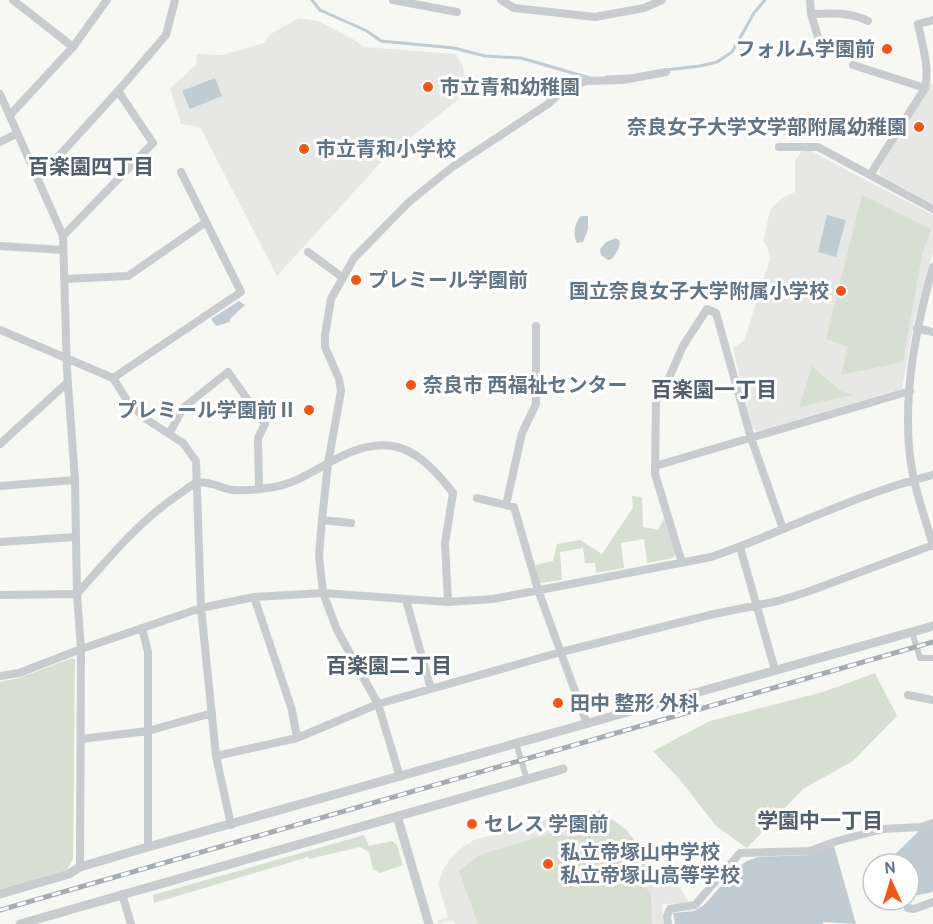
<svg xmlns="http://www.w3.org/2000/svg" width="933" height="924" font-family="Cabin,'Noto Sans JP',sans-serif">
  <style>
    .built { fill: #e7e8e6 }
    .green { fill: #d7dfd3 }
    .water { fill: #c1ccd2 }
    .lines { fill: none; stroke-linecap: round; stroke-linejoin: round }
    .stream { stroke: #c1ccd2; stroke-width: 3 }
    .pedestrian { stroke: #c8cccf; stroke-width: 6 }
    .minor { stroke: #c8cccf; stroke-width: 8 }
    .tertiary { stroke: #c8cccf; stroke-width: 9 }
    .rail-casing { stroke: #a5acb2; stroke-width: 5 }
    .rail { stroke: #fff; stroke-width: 3; stroke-dasharray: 9; stroke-linecap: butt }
    .poi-dot { fill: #f65514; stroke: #fff; stroke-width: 2 }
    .labels { text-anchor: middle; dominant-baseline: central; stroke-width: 6; stroke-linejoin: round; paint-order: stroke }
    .poi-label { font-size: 20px; font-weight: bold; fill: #627587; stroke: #fff; text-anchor: start }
    .neighbourhood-label { font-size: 21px; font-weight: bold; fill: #515e6b; stroke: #fff }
  </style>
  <rect width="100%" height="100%" fill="#f7f7f3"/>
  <path class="built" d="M299,18l19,3 35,18 11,8 92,7 7,12 3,27 -83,67 -106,116 -77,-149 -19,-3 -11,-36 26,-23 1,-11 26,1 41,-12 5,-8z
    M931,83l2,1v120l-52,-28 -2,-6z
    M802,151h9l122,64v37l-19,71 -12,66 -145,42 -5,-3 -19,-80 11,-7 26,-82 -3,-13 -4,-4 7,-32 11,-11 14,-7v-31z
    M599,809l28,21 9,12 2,7 15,19h6l5,4 17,17 8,14 -27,1 2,20h-209l-2,-4 -15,4 -1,-3 11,-4 -10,-34 5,-13 7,-11 14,-13 10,-6 75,-21 20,9 18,-5z"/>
  <path class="green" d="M862,195l69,34 -9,26 -19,107 -62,13 7,-28 -22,-8z
    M812,366l29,25 12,4 -54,12z
    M632,496l10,1 1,30 15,3 6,-11 12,34 -3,5 -26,5 -3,-24 -23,4 3,25 -28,5 -1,-10h-10l-2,-15 -23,4 2,28 -22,3 -5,-18 18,-4 4,-17 23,-4 22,14 31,-46z
    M72,658l3,2 -2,199 -6,11 -67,19v-207l19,-4z
    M875,673l22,43 -44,45 -50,28 -56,59 -31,-22 -35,-45 -28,-30 57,-30 113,-29z
    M599,810l27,20 8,10 2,10 15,18 -11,10 11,17 1,29h-174l-19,-53 20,-16 73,-22 17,3 20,-10z
    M364,835l5,11 23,-5 5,4 6,20 -23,8 -7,-4 -4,-17 -9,-5 -51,12 -1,-2 -154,46 -1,-8z"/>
  <path class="water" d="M215,78l7,18 -32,13 -8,-18z
    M827,215l19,5 -10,37 -18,-5z
    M581,216h7v13l-5,13 -6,1c-5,-8 -2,-21 4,-27z
    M616,238l4,3 -1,7 -7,11 -4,1 -7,-5 -1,-6 6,-7z
    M239,301l6,4 -15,14v3l-14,4 -5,-7z
    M933,826v66l-24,5v-33h-14l-2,-8 26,-25z
    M834,846l22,78 -32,-2 -2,2h-147l-2,-11 21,-2 10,-6 34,-38 9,-6 11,-4 52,-2z"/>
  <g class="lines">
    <path class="stream" d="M312,0l8,10 47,21 14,10 73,7 31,8 36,2 69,20
      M665,70l35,-4 17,-4 15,-10 22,-39 11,-13
      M606,77l23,-1"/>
    <path class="pedestrian" d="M912,632l8,26h13
      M516,743l11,37"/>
    <path class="minor" d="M13,0l60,47
      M393,0l64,12
      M501,0l13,8 81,9 49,-9 18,-8
      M810,0l1,14c22,-1 38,-2 57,7
      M811,14l7,23
      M853,65l72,23
      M0,94l63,142 4,135 8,109 2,114 4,55 -1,218
      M10,115l63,-68 34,-47
      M0,142l16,-8
      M779,147h39l115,62
      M870,175l55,-87c5,-20 -3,-44 -7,-64l15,-4
      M38,179l80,-88 48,-56 9,-35
      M63,236l90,-93 -35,-52
      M0,246l63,4
      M308,252l34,25
      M933,267c-19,66 -34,145 -19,213 5,22 13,44 19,66
      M64,279l64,-3 78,-54
      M917,328l16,4
      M0,330l113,48 15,24 18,17 37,24 13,18 5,147 15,148 15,69
      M113,378l128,-86 -60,-120
      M169,434l14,-26 45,-36 37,52 -7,14 1,51
      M0,444l68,-62
      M655,466l255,-75
      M0,486l75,-6
      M477,498l37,9 24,83 49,134
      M506,505l16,-72 14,-29v-78
      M322,520l29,3
      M0,542l75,-5
      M740,547l35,123
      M682,563l-27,-89 1,-73 9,-14 18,-41 24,-37 9,4 35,125 32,91
      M0,595l77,-1c32,-36 61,-72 101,-99 6,-3 13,-11 19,-12 12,-3 25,6 36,7 13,1 29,-1 41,-3 23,-4 42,-18 62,-28 55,-29 83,-10 117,34l-8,50 3,59
      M254,597l38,113 5,28
      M406,600l25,89
      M142,628l6,24v195
      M0,676l19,-3 62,-24 120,-41 53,-11 69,-4 125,9 45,-3 218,-42c75,-26 145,-63 222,-82
      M908,695l25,5
      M81,739l67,-8 64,-18
      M216,756l81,-18 81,-34 183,-52 153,-38 64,-13 29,-9 126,-47
      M400,777l-22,-73 -41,-74 -14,-37 -4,-37 3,-36 6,-56 13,-73 -2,-12 -14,-32v-12l6,-36 23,-41 55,-56 42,-34 97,-64 16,-15 22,-8 37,-1 43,-8
      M122,894l9,30
      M908,908l6,1 19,-7
      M668,924l-1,-8 3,-7 25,-4 45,-52 70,-2 27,-10 46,-12 38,-2 12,-4"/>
    <path class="tertiary" d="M397,816l32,108
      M0,894l69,-20 11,-7 68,-20 785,-221
      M20,924l543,-155"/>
    <defs>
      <path id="rail" d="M0,910l933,-268"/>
    </defs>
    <use href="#rail" class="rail-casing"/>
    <use href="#rail" class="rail"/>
  </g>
  <g class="poi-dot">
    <circle cx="887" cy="49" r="6"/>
    <circle cx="428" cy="87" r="6"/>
    <circle cx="919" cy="127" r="6"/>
    <circle cx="304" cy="149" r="6"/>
    <circle cx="356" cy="280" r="6"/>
    <circle cx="841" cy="291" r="6"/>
    <circle cx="411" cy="385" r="6"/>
    <circle cx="309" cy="410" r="6"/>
    <circle cx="558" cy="703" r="6"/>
    <circle cx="472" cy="824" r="6"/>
    <circle cx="548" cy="864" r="6"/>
  </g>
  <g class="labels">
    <g class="poi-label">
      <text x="875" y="49" text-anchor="end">フォルム学園前</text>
      <text x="440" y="87">市立青和幼稚園</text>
      <text x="907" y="127" text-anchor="end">奈良女子大学文学部附属幼稚園</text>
      <text x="316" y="149">市立青和小学校</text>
      <text x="368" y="280">プレミール学園前</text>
      <text x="829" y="291" text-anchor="end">国立奈良女子大学附属小学校</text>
      <text x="423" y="385">奈良市 西福祉センター</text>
      <text x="297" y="410" text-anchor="end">プレミール学園前Ⅱ</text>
      <text x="570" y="703">田中 整形 外科</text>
      <text x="484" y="824">セレス 学園前</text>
      <text x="560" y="852">私立帝塚山中学校<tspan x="560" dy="23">私立帝塚山高等学校</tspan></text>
    </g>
    <g class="neighbourhood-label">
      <text x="91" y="166">百楽園四丁目</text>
      <text x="714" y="389">百楽園一丁目</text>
      <text x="389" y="665">百楽園二丁目</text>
      <text x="820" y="820">学園中一丁目</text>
    </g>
  </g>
  <g transform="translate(891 882) rotate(356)"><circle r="28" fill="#ffffff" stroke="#c0c8cf" stroke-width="1.5"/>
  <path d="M0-4.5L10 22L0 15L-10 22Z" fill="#f65514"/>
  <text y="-9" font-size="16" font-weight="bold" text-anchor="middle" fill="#627587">N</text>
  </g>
</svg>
